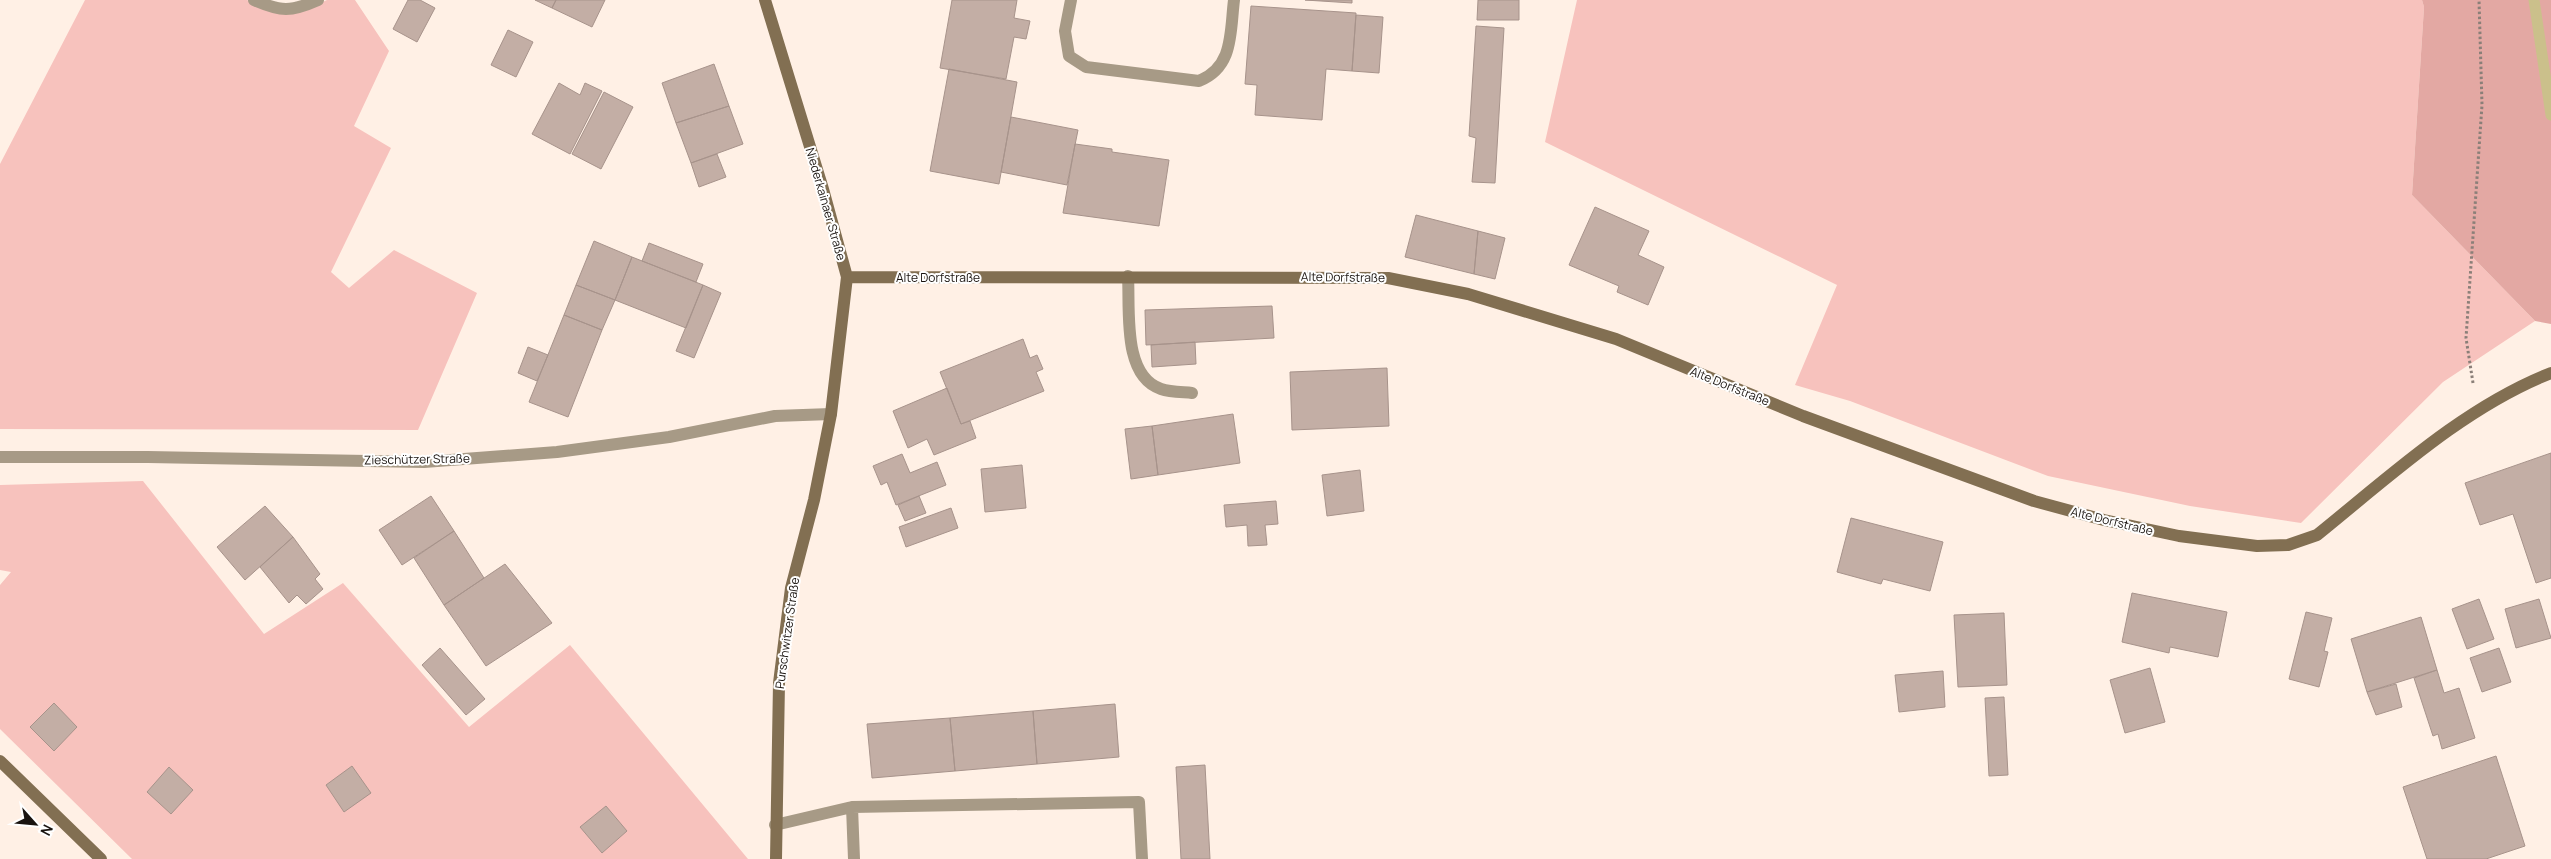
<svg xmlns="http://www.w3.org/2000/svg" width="2551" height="859" font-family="Manrope,sans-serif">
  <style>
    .green { fill: #f7c2bd }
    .forest { fill: #e3a8a3 }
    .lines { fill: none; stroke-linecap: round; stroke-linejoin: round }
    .stream { stroke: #cbc08b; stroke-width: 11 }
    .building { fill: #c3aea5; stroke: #a7938b }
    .path { stroke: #8a7f78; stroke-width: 3; stroke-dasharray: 2.5 2.5; stroke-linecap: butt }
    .lane { stroke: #a79a86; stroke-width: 12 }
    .street { stroke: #a79a86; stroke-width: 12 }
    .secondary { stroke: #826f52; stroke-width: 12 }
    .labels { text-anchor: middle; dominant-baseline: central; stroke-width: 4; stroke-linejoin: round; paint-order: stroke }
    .street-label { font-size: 12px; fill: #19130f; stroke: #fff }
  </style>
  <rect width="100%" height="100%" fill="#fff0e5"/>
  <path class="green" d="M85,0h162l7,3 53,6 20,-9h28l34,51 -35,75 37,22 -60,124 18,16 45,-38 83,43 -59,137 -418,-1v-265z
    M1577,0h845l2,7 -12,188 123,126 -92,61 -142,141 -111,-17 -142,-30 -198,-75 -55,-16 42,-100 -292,-143z
    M143,481l121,153 79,-51 126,144 101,-82 178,214h-616l-132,-130v-144l11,-13 -11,-2v-85z"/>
  <path class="forest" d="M2422,0h129v324l-16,-3 -123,-126 12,-188z"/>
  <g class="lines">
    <path class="stream" d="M2534,0l17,115"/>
  </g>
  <path class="building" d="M408,0h12l15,8 -18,34 -24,-13z
    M535,0h21l-4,8z
    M556,0h49l-13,27 -40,-19z
    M952,0h65l-3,18 16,3 -4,18 -12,-2 -8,42 -66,-11z
    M1305,0h47v3z
    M1478,0h41v20h-42z
    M1251,6l105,7 -4,58 -26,-2 -4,51 -67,-5 2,-30 -12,-1z
    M1356,15l27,2 -4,56 -27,-2z
    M1476,26l28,2 -9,155 -23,-1 4,-44 -7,-2z
    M508,30l25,12 -17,35 -25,-12z
    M714,64l15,42 -53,17 -14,-40z
    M949,69l68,13 -18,102 -69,-13z
    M559,83l21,12 5,-12 17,8 -32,63 -38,-20z
    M604,92l29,15 -32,62 -29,-15z
    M729,106l14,38 -52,19 -15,-40z
    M1011,117l67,13 -11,55 -66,-13z
    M1075,144l37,5v3l57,8 -10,66 -96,-13z
    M717,154l9,23 -27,10 -8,-24z
    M1595,207l54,24 -11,24 26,12 -16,38 -31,-13 2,-6 -50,-21z
    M1416,215l62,16 -4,43 -69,-17z
    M1478,231l27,7 -10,41 -21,-5z
    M594,241l38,16 -17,43 -39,-15z
    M649,243l54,21 -7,18 -54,-21z
    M632,257l71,28 -17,43 -71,-28z
    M576,285l39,15 -13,30 -38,-15z
    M703,285l18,8 -27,65 -18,-7z
    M1272,306l2,32 -128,7 -1,-35z
    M564,315l38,15 -34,87 -39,-15z
    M1023,339l7,19 7,-3 6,14 -7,3 8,19 -83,33 -21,-52z
    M1195,342l1,22 -44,3 -1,-22z
    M528,347l20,8 -11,26 -19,-8z
    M1387,368l2,58 -97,4 -2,-58z
    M947,388l14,36 9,-3 6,17 -42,17 -7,-16 -19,9 -15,-37z
    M1233,414l7,49 -82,12 -6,-49z
    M1152,426l6,49 -27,4 -6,-50z
    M2551,453v125l-15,5 -23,-69 -33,11 -15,-42z
    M902,454l8,19 27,-11 9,23 -50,20 -9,-23 -6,3 -8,-19z
    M1022,465l4,43 -41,4 -4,-43z
    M1360,470l4,41 -37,5 -5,-41z
    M431,496l23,35 -52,34 -23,-35z
    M919,496l7,17 -21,8 -7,-16z
    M1276,501l2,23 -13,1 2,20 -19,1 -1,-21 -21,2 -2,-22z
    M265,506l28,31 -48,43 -28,-33z
    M951,508l7,20 -52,19 -7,-20z
    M1851,518l92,24 -13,49 -47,-12 -2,5 -44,-12z
    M454,531l30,47 -40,27 -30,-47z
    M293,537l27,37 -5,5 8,10 -17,15 -9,-9 -8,8 -29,-36z
    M505,564l47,59 -66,43 -42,-61z
    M2132,593l95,19 -9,45 -48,-10 -1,6 -47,-11z
    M2479,599l15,40 -27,10 -15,-40z
    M2539,599l12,39 -35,10 -11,-39z
    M2306,612l26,6 -8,33 4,1 -9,35 -30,-8z
    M2004,613l3,72 -49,2 -4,-72z
    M2421,617l16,53 -70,22 -16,-53z
    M440,648l45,51 -19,16 -44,-50z
    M2499,648l12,34 -29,10 -12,-34z
    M2150,668l15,54 -40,11 -15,-53z
    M2437,670l7,23 15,-5 16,50 -33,11 -4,-15 -5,2 -19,-58z
    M1943,671l2,36 -46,5 -4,-37z
    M2396,684l6,23 -26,8 -9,-23z
    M2004,697l4,78 -19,1 -4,-78z
    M54,703l23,24 -23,24 -24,-24z
    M1115,704l4,53 -82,7 -4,-53z
    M1033,711l4,53 -82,7 -5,-53z
    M950,718l5,53 -83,7 -5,-54z
    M2496,756l29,90 -39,13h-59l-24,-72z
    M1205,765l5,94h-29l-5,-92z
    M352,766l19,27 -27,19 -18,-27z
    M169,767l24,23 -22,24 -24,-22z
    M606,806l21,25 -25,22 -22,-26z"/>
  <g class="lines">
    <path class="path" d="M2473,383l-7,-45 16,-233 -3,-105"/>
    <path class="lane" d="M254,0c27,12 37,12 64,0
      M1128,276c2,34 -6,100 33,113 9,3 21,3 31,4"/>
    <path class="street" d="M1071,0l-6,31 4,25 17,11 113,14c35,-14 31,-49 35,-81
      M0,457h148l276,5 133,-10 112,-15 106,-21 56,-2
      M852,807l2,52
      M775,825l77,-18 287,-5 3,57"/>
    <path class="secondary" d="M765,0l58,189 24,88 -16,137 -17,86 -23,88 -12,95 -3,176
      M847,277l541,1 80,16 148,45 187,77 231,85 70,19 75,16 78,10 31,-1 29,-10c72,-58 147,-128 234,-162
      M0,761l101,98"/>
  </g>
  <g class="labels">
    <g class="street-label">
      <text transform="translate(826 204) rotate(74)">Niederkainaer Straße</text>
      <text x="938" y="277">Alte Dorfstraße</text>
      <text transform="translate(1343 277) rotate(1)">Alte Dorfstraße</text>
      <text transform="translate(1730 386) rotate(22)">Alte Dorfstraße</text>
      <text transform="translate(417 459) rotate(-1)">Zieschützer Straße</text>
      <text transform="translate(2112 521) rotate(14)">Alte Dorfstraße</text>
      <text transform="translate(787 633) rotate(-82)">Purschwitzer Straße</text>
    </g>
  </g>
  <g transform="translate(35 824) rotate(117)" stroke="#ffffff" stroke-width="4" paint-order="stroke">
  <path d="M0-4L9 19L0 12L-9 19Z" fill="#19130f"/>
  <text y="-8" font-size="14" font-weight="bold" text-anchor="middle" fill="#19130f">N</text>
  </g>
</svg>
